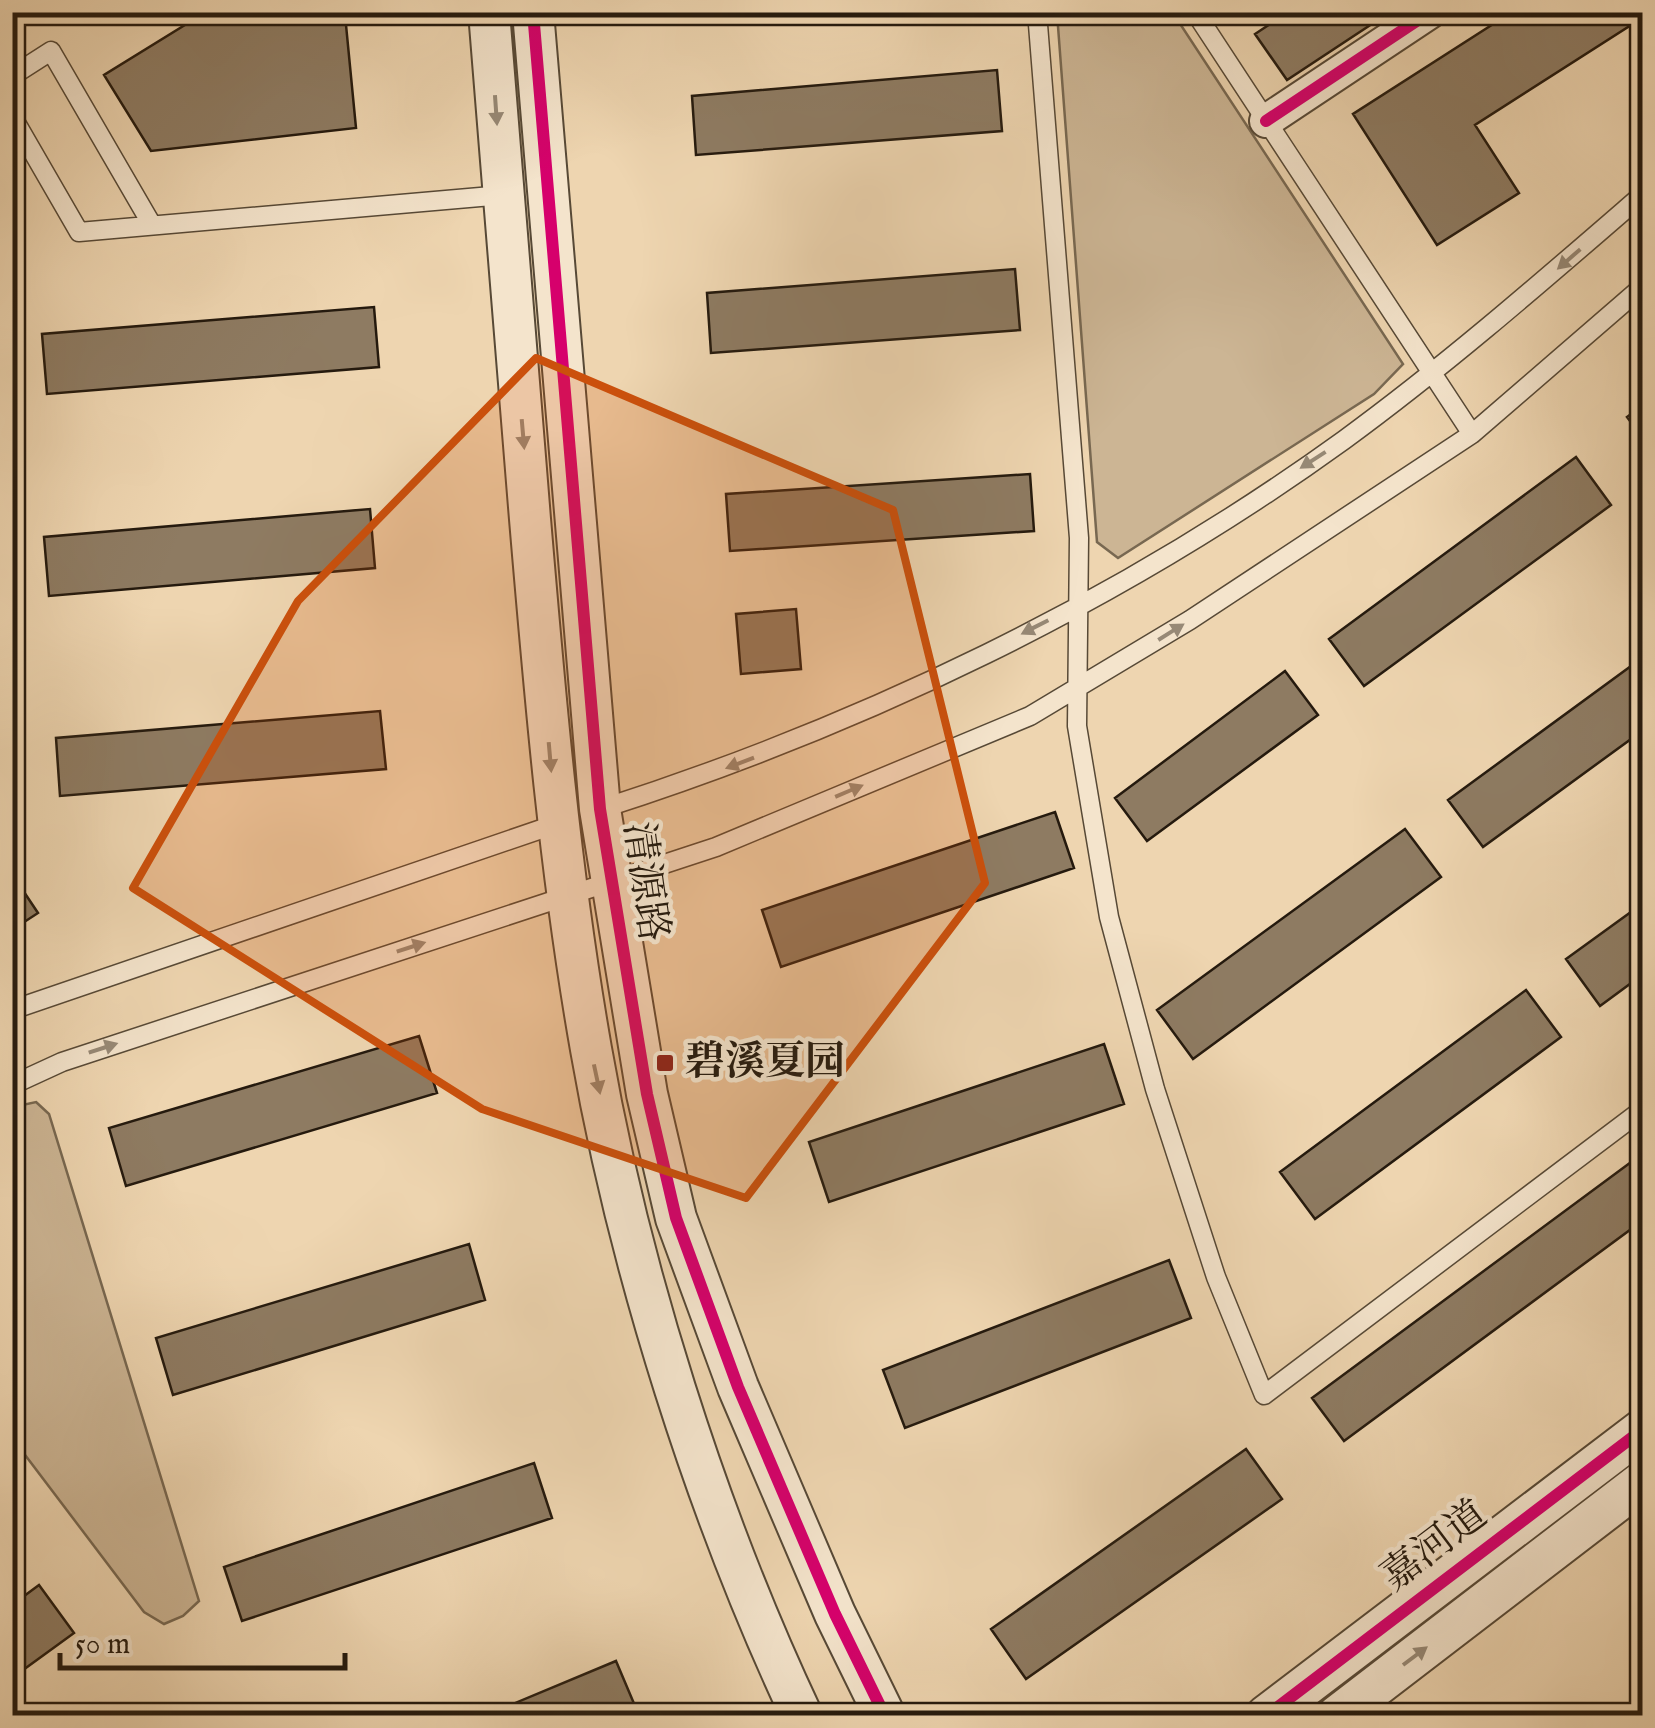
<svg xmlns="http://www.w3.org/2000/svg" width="1655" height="1728" font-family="'IM FELL English','Noto Serif SC',serif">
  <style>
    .green { fill: #ccb594; stroke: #786851; stroke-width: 2.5 }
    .building { fill: #8e7b62; stroke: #251a0e; stroke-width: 2.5 }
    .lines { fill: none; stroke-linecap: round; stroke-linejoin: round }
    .service-casing { stroke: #574936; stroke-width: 21 }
    .minor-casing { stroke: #574936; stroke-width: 36 }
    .tertiary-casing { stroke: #574936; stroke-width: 44 }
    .service { stroke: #f4e4cc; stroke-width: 18 }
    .minor { stroke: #f4e4cc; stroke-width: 32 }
    .tertiary { stroke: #f4e4cc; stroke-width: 40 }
    .cycleway-casing { stroke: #f4e4cc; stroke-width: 19 }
    .cycleway { stroke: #d6006c; stroke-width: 12 }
    .oneway { fill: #978976 }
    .marked { fill: #cb500c; fill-opacity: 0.2; stroke: #cb500c; stroke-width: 8; stroke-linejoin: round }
    .poi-dot { fill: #8f2418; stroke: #f4e4cc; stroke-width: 4 }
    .labels { text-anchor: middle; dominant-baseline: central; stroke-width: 9; stroke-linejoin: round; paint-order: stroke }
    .street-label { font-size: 40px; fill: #251a0e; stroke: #f4e4cc }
    .poi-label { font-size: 40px; font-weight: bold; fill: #251a0e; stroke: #f4e4cc; text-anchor: start }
  </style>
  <rect width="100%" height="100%" fill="#eed5b0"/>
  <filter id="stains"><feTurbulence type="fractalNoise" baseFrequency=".002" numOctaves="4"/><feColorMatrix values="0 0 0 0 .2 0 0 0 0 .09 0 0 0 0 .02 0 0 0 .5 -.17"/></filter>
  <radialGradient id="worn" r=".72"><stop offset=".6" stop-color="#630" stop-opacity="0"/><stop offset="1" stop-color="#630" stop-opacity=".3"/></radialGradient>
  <path class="green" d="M1057,13h116l230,351 -29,30 -256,164 -21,-16z
    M36,1102l13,12 150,487 -16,15 -19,8 -20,-12 -131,-173v-332z"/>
  <path class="building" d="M206,12h132l8,13 10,103 -205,23 -47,-76z
    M1288,12h102l-103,68 -32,-46z
    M1512,12h130v6l-167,107 44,68 -82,52 -84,-131z
    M997,70l5,61 -306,24 -4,-59z
    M1015,269l5,61 -309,23 -4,-60z
    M374,307l5,60 -332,27 -5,-60z
    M1642,406v31l-15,-20z
    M1576,457l35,48 -247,181 -35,-47z
    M1030,474l4,57 -304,20 -4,-57z
    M370,509l5,59 -326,28 -5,-59z
    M796,609l5,60 -60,5 -5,-60z
    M1642,658v73l-159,116 -35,-47z
    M1285,671l33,44 -171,126 -32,-43z
    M380,711l6,58 -326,27 -4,-58z
    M1055,812l19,56 -293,99 -19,-57z
    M1405,829l36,48 -248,182 -36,-49z
    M12,874l26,39 -26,17z
    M1642,904v71l-42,31 -34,-47z
    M1526,990l35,47 -246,182 -35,-47z
    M419,1036l18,57 -311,93 -17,-58z
    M1104,1044l20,60 -295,98 -20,-60z
    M1642,1154v67l-298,220 -32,-43z
    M469,1244l16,56 -312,95 -17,-57z
    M1169,1260l22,58 -286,110 -22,-58z
    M1246,1449l36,50 -256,180 -35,-50z
    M534,1463l18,55 -310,103 -18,-54z
    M39,1585l35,48 -62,45v-73z
    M616,1661l22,52 -154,3z"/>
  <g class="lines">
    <defs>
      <path id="service" d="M1037,12l42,526 -2,188 32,191 46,172 61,188 48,118 378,-285
        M1195,12l277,422
        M12,76l39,-25 101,174
        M12,116l67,116 424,-37
        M601,809c262,-84 519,-207 743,-369 104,-76 201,-161 298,-245
        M12,1010l550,-188
        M12,1085l50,-23 654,-215 314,-131 160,-96 282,-186 170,-147"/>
      <path id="minor" d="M1266,121l164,-109"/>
      <path id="tertiary" d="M489,12c13,169 27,338 41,507 15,178 30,354 61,530 38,219 116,466 211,667
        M533,12l67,797 47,285 29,124 62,169 97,227 50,102
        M1266,1716l376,-286
        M1337,1716l305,-234"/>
    </defs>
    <use href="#service" class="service-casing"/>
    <use href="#minor" class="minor-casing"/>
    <use href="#tertiary" class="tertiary-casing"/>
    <use href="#service" class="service"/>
    <use href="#minor" class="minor"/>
    <use href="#tertiary" class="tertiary"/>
    <defs>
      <path id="cycleway" d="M533,12l67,797 47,285 29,124 62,169 97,227 50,102
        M1266,121l164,-109
        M1266,1716l376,-286"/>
    </defs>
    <use href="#cycleway" class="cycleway-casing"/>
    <use href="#cycleway" class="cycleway"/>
  </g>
  <defs><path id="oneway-solid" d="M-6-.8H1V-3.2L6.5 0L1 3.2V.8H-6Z" transform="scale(2.5)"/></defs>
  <g class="oneway">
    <use href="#oneway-solid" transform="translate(496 110) rotate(86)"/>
    <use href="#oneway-solid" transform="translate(1569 259) rotate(139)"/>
    <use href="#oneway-solid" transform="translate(523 434) rotate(85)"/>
    <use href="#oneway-solid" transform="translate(1313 460) rotate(147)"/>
    <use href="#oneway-solid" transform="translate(1035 627) rotate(153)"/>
    <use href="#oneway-solid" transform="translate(1171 632) rotate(-32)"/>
    <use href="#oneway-solid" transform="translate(550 757) rotate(85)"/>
    <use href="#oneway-solid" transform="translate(740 763) rotate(159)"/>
    <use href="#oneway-solid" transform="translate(849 791) rotate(-23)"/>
    <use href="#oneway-solid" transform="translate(411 947) rotate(-18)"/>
    <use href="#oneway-solid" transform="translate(103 1048) rotate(-18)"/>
    <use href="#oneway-solid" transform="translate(597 1079) rotate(78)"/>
    <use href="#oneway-solid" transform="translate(1415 1656) rotate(-37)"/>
  </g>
  <path class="marked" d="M536,358l357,152 92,373 -239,315 -264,-89 -349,-221 165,-287z"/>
  <rect class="poi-dot" x="655" y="1053" width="20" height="20" rx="5"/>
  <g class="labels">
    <g class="street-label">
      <text transform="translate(644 882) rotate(82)">清源路</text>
      <text transform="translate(1435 1547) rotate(-37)">嘉河道</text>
    </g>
    <g class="poi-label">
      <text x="685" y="1063">碧溪夏园</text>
    </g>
  </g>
  <rect width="1655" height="1728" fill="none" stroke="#eed5b0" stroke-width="50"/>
  <rect x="15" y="15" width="1625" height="1698" fill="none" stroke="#251a0e" stroke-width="5"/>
  <rect x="25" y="25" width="1605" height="1678" fill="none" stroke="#251a0e" stroke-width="2.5"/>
  <path d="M60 1653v15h285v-15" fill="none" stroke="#251a0e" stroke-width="5"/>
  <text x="75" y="1653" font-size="30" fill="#251a0e" stroke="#f4e4cc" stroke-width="8" paint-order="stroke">50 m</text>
  <rect width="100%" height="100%" filter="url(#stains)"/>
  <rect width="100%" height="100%" fill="url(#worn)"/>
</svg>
